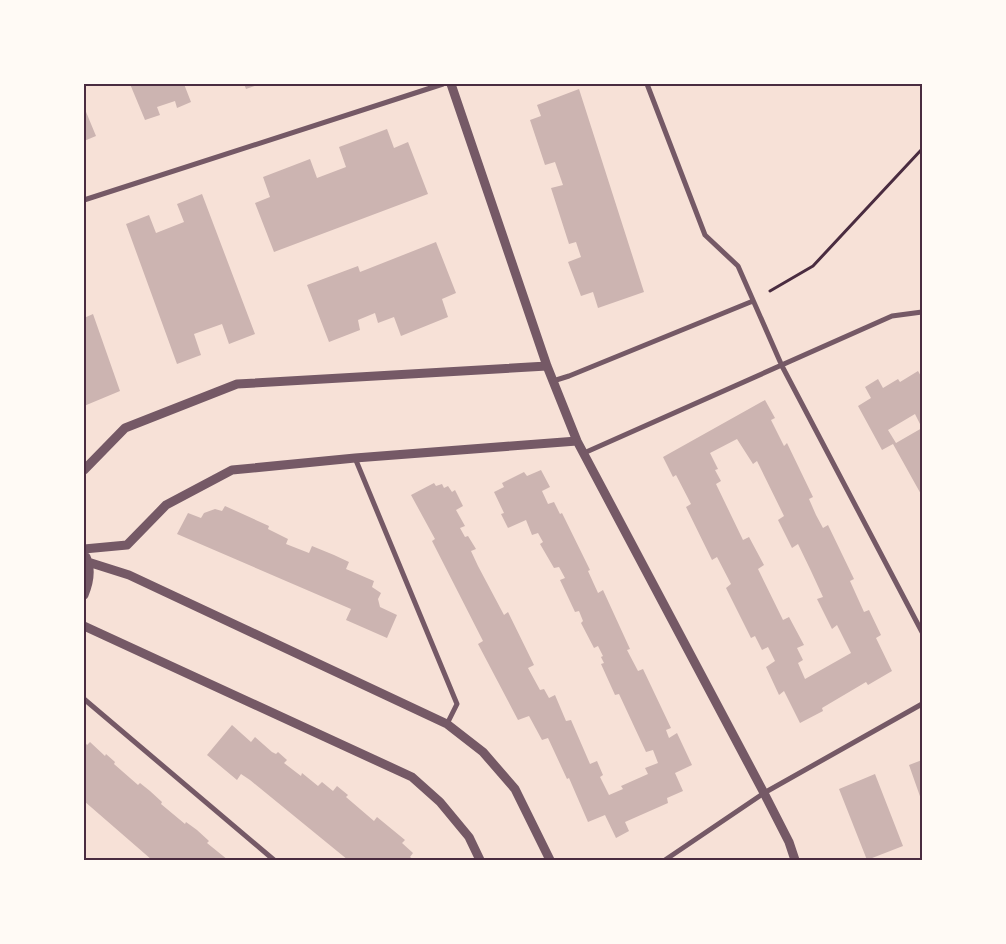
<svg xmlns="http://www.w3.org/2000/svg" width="1006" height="944" font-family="Figtree,sans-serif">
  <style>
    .building { fill: #ccb4b1; fill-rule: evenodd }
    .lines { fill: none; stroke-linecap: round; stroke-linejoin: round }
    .path { stroke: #4a2c40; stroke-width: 3 }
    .minor { stroke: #755966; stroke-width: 5 }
    .tertiary { stroke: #755966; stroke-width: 9 }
    .neatline { fill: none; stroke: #4a2c40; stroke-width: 2 }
  </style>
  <rect width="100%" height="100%" fill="#f7e1d7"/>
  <path class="building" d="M130,84h54l7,18 -14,6 -2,-7 -18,6 3,8 -15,5z
    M244,84h16l-14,5z
    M579,89l65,203 -46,16 -5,-16 -12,4 -13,-34 13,-5 -5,-15 -7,2 -18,-56 12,-3 -8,-23 -10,3 -15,-45 11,-4 -4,-11z
    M84,107l12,29 -12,5z
    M387,129l7,19 14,-6 20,52 -154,58 -19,-49 15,-6 -7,-20 47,-18 7,19 29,-11 -7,-20z
    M202,194l53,140 -26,10 -7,-20 -28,10 7,21 -24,9 -51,-140 23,-9 7,18 28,-11 -7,-18z
    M436,242l20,51 -14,6 6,18 -47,19 -7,-19 -16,6 -3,-10 -17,7 2,10 -31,12 -22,-57 51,-19 2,6z
    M93,314l27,77 -36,15v-88z
    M918,371l4,7v118l-29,-52 -11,6 -24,-44 13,-8 -6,-11 13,-8 5,9 15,-9 2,3zM915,414l7,14 -26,15 -8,-13z
    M765,400l10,18 -4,2 13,26 3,-3 26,54 -4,2 7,16 7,13 5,-3 26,54 -4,2 14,31 5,-2 12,25 -5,3 16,33 -24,14 -2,-3 -44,26 1,3 -23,12 -16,-32 -5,4 -13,-28 9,-6 -7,-14 -6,3 -7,-14 -4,2 -25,-50 5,-4 -14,-27 -5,3 -26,-53 5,-3 -15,-29 -3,2 -10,-20zM737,439l16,25 4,-3 27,55 -6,4 14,28 6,-4 13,27 12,26 -6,2 15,30 5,-4 14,28 -46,26 -7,-16 5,-3 -6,-12 7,-3 -15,-28 -6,3 -25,-51 6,-4 -15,-28 -6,3 -27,-56 5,-3 -6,-11 3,-1 -8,-16z
    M541,470l9,17 -8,4 6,13 6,-2 6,12 2,-1 28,57 -2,1 10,22 5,-3 27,59 -3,1 11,21 5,-2 28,59 -5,2 3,8 8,-5 15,32 -17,8 8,18 -16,7 1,5 -43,19 4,9 -13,7 -11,-23 -17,7 -19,-44 -2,1 -19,-41 -6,2 -13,-24 -11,4 -40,-76 5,-3 -51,-100 3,-2 -24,-44 23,-12 2,3 6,-2 2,4 4,-2 4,6 3,-2 8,16 -7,4 9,16 -5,2 5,9 3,-1 8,13 -5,2 7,15 26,49 4,-3 26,53 -6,3 12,22 4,-1 5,9 6,-3 11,26 5,-1 19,44 7,-3 6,14 -3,2 9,18 14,-6 -2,-3 27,-12 -3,-6 13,-5 -5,-13 -7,2 -27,-58 -4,1 -14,-31 3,-1 -3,-6 2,-1 -5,-10 -4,2 -13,-25 2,-2 -4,-10 -4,1 -15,-32 5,-2 -6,-11 -5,1 -14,-24 3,-2 -5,-9 -6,2 -6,-15 -18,8 -7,-14 3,-1 -10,-21 10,-5 -2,-4 22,-11 3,4z
    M225,506l44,20 -1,3 20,10 -2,5 23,9 3,-7 22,9 15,7 -3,7 28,12 -2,6 9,6 -3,6 2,8 17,8 -10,23 -41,-18 5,-11 -174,-75 11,-21 13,5 3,-5 11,-4 7,2z
    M232,725l19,17 4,-5 17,15 4,2 2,-2 9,8 -3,3 17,13 1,-3 16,13 4,-4 11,9 4,-5 11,9 -2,2 28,24 3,-4 28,23 -3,3 11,10 -3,4 4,3h-66l-98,-80 -9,-6 -4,6 -30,-25z
    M84,741l3,4 3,-3 15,14 1,-2 9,8 -1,2 24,21 2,-2 10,8 12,11 -1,2 24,20 1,-2 11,8 12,11 -2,2 21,17h-76l-68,-59z
    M922,760v42l-13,-37z
    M875,774l28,72 -36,14 -28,-71z"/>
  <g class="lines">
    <path class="path" d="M770,291l43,-25 109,-117"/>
    <path class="minor" d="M647,84l58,151 33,31 44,100 140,266
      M84,200l359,-116
      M553,381l16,-5 184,-75
      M584,453l308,-137 30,-4
      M355,458l102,246 -10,20
      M84,699l190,161
      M665,860l99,-67 158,-89"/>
    <path class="tertiary" d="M451,84l96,282 30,75 187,352 25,49 6,18
      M84,470l41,-42 112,-44 310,-18
      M84,549l43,-4 39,-40 66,-35 123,-12 222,-17
      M88,562l41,13 318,149 36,28 32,37 35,71
      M84,595c5,-12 8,-25 2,-38
      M84,626l328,151 28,25 29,35 11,23"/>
  </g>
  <rect width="1006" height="944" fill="none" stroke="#fffaf5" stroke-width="170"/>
  <rect x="85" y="85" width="836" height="774" class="neatline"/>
</svg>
